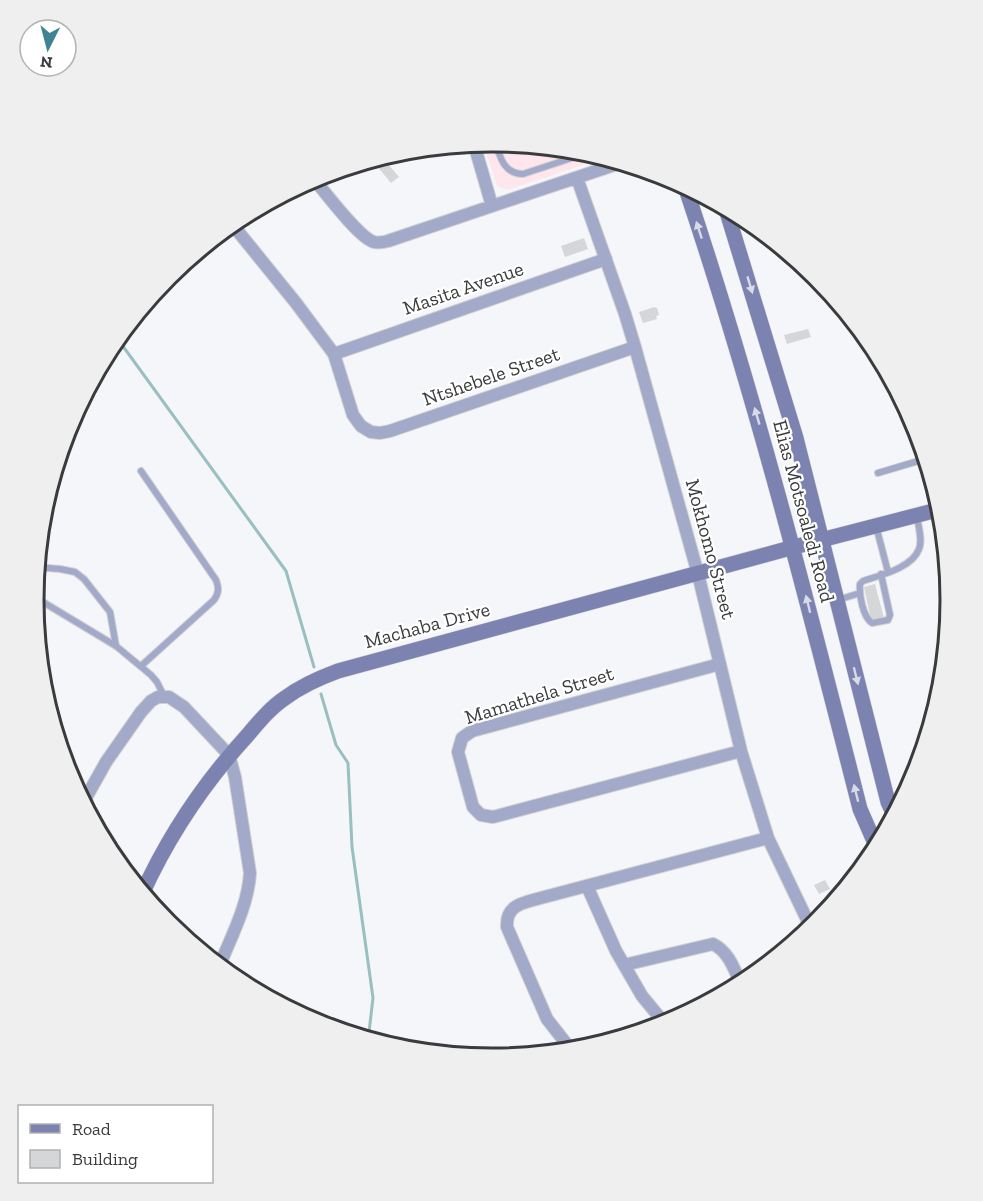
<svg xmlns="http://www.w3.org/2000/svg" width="983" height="1201" font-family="'Zilla Slab',serif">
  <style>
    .medical { fill: #ffe5ec }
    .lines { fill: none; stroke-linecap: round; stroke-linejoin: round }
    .stream { stroke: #99bfc0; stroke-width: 3 }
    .building { fill: #d4d6d8 }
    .lane-casing { stroke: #d0d1d3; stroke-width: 8 }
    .street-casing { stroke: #d0d1d3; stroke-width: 14 }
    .secondary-casing { stroke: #d0d1d3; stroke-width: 16 }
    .lane { stroke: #a3a9c8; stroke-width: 6 }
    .street { stroke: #a3a9c8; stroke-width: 12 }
    .secondary { stroke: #7c83b0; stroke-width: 15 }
    .oneway { fill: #d8dae7 }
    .labels { text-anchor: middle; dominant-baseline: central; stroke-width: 4.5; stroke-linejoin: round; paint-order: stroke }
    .street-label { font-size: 20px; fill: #3a3b3c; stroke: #fff }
    .rim { fill: none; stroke: #3a3b3c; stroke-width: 3 }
  </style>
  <rect width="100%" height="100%" fill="#f5f6f9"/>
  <path class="medical" d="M492,142l89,9 23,7 -97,32 -10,-4 -14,-43z"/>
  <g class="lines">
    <path class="stream" d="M117,338l169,233 28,96
      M321,694l15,51 12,18 4,84 21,151 -4,34 5,9 12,4"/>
  </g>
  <path class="building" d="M384,159l15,18 -8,6 -14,-17z
    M584,238l4,11 -23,8 -4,-11z
    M654,307l3,1 2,7 -3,1 1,3 -14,4 -4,-11z
    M808,329l3,8 -24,7 -3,-9z
    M875,584l9,34 -13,2 -7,-33z
    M825,880l5,9 -11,5 -5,-9z"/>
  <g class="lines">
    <defs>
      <path id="lane" d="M495,142c5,15 9,32 28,32l64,-21
        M141,471l75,109c3,8 3,13 -2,20l-73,66
        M878,473l47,-14
        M876,526l12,46
        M36,567l24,2 15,3 9,7 26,33 6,34
        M881,574l9,41 -2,5 -16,3c-9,-6 -13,-28 -12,-39l3,-3c18,-6 49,-13 56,-32 4,-9 -1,-23 -2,-33
        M33,596l83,50 35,29 6,7 7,14
        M838,600l22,-7"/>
      <path id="street" d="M474,144l18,62
        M313,178c12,14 46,60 61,64 4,1 10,0 14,-1l232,-78
        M577,178l48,136 10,33 63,227 43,177 27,87 43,90
        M232,224l64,79 38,51 19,61 8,11 10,6 9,1 10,-2 245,-84
        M334,354l272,-95
        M720,664l-248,67 -10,7 -4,14 15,55 8,8 12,2 248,-66
        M83,803l23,-41 35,-50 10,-11 7,-4h11l15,10 45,48 6,22 15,96c-2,33 -19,64 -31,94
        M587,886l29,65 26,45 24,29
        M624,965l89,-21c16,8 21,25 28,40
        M572,1051l-25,-32 -40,-92c-1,-19 11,-23 26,-27l235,-62"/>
      <path id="secondary" d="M685,186c69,205 122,414 175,623l17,39
        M726,209l70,229 92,364 6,13
        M142,894c26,-57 62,-111 104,-157 12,-14 24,-29 39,-39 16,-12 34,-20 53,-27l456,-124 147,-38"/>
    </defs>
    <use href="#lane" class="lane-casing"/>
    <use href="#street" class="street-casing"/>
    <use href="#secondary" class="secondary-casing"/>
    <use href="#lane" class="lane"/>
    <use href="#street" class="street"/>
    <use href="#secondary" class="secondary"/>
  </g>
  <defs><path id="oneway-solid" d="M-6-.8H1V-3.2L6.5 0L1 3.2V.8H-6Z" transform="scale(1.5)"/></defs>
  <g class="oneway">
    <use href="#oneway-solid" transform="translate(699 230) rotate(-108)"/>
    <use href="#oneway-solid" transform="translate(750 285) rotate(73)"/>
    <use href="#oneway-solid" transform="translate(757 416) rotate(-106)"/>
    <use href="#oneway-solid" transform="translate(808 604) rotate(-104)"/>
    <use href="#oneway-solid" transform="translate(856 676) rotate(76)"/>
    <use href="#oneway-solid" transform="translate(856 793) rotate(-104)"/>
  </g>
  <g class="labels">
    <g class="street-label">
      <text transform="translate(463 288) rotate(-19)">Masita Avenue</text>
      <text transform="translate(491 376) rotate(-19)">Ntshebele Street</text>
      <text transform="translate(804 511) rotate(75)">Elias Motsoaledi Road</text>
      <text transform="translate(711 549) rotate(75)">Mokhomo Street</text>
      <text transform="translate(427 625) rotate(-15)">Machaba Drive</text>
      <text transform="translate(539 695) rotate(-17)">Mamathela Street</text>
    </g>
  </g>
  <path d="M0 0H983V1201H0ZM44 600a448 448 0 1 1 896 0a448 448 0 1 1-896 0Z" fill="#efefef" fill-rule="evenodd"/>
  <path class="rim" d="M44 600a448 448 0 1 1 896 0a448 448 0 1 1-896 0Z"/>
  <rect x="18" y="1105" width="195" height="78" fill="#ffffff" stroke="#b0b1b1" stroke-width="1.5"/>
  <rect x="30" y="1124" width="30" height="9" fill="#7c83b0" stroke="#b0b1b1" stroke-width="1.5"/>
  <text x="72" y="1135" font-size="18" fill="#3a3b3c">Road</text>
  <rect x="30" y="1150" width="30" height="18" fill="#d4d6d8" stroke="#b0b1b1" stroke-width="1.5"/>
  <text x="72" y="1165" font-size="18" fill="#3a3b3c">Building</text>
  <g transform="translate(48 48) rotate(186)"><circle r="28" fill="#ffffff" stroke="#b0b1b1" stroke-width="1.5"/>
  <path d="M0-4.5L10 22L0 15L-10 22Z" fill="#408393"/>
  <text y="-9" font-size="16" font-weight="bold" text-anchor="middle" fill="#3a3b3c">N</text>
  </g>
</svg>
